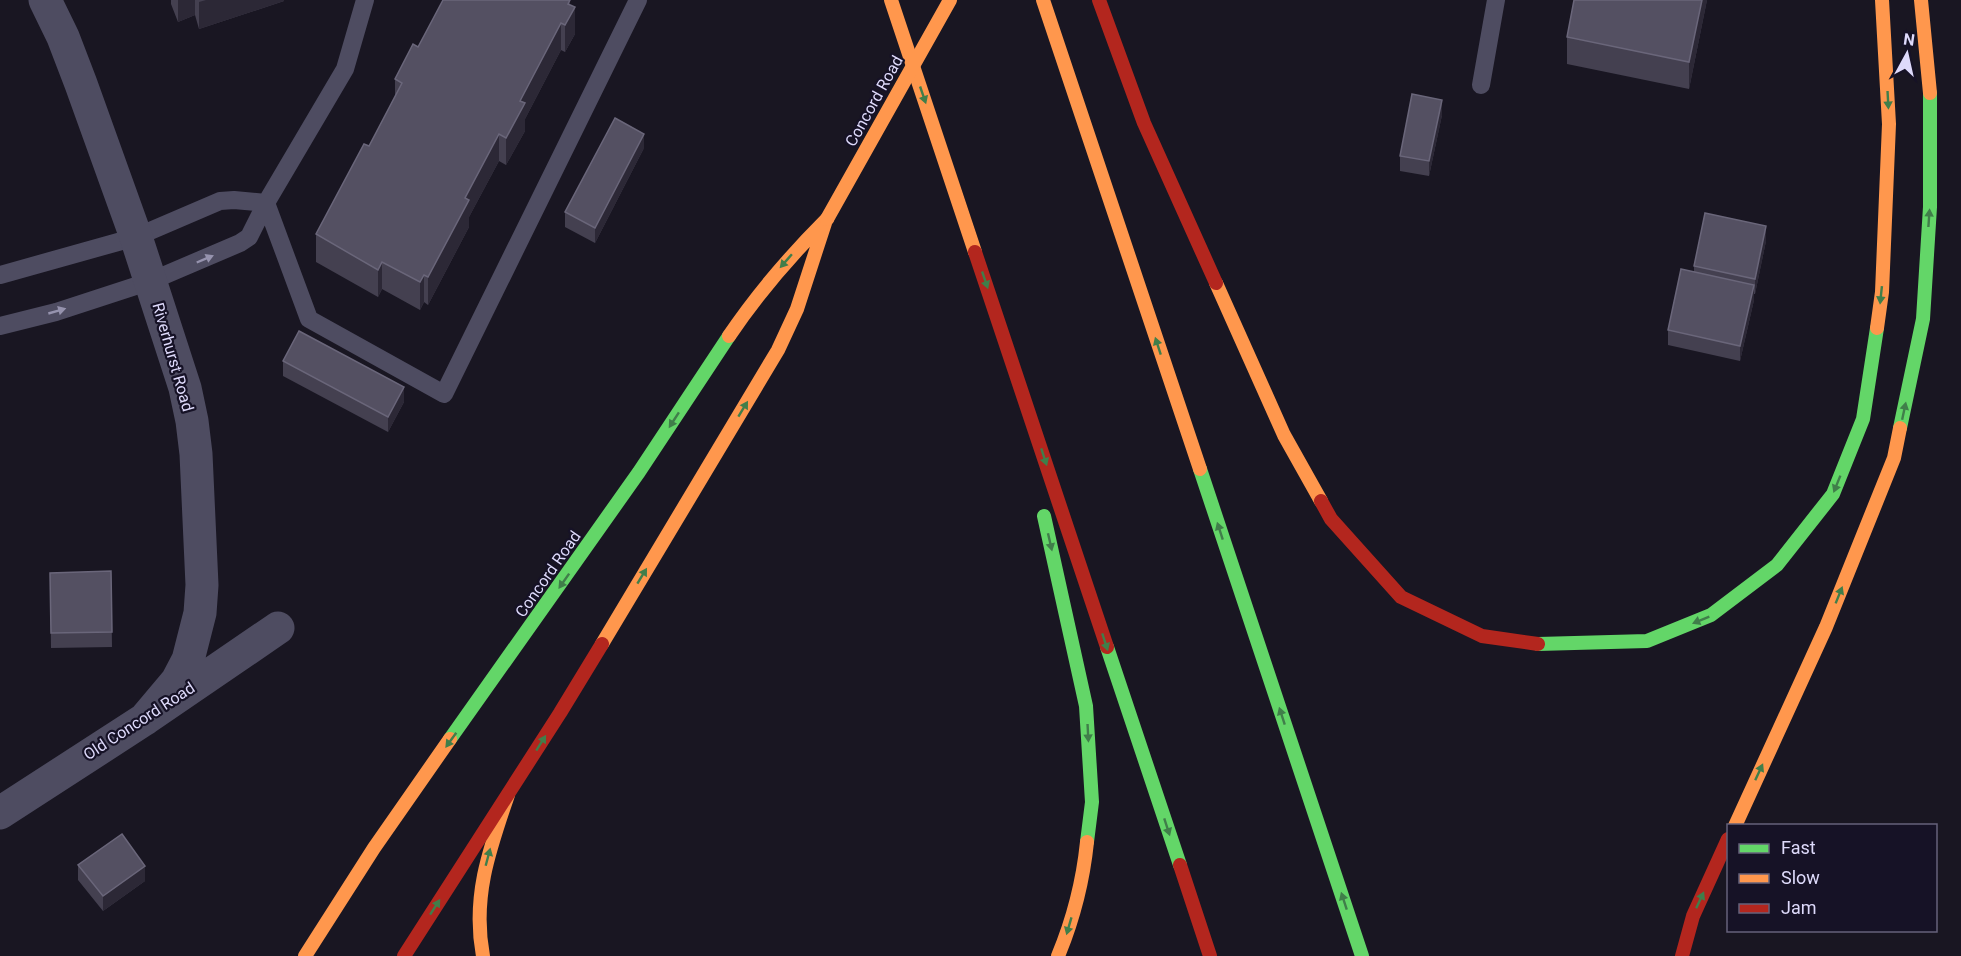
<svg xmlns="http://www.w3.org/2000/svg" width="1961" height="956" font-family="Roboto,sans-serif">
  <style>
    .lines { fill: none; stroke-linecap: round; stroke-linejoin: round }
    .lane { stroke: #4e4c61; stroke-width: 18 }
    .street { stroke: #4e4c61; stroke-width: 33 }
    .fast { stroke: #63d668; stroke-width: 14 }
    .slow { stroke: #ff974d; stroke-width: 14 }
    .jam { stroke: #b3261e; stroke-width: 14 }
    .slow-bridge { stroke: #ff974d; stroke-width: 14 }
    .wall { fill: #444050 }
    .shaded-wall { fill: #2c2836 }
    .building { fill: #545062; stroke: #6a667a; stroke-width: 1.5 }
    .oneway { fill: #407e4a }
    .oneway2 { fill: #9693ae }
    .labels { text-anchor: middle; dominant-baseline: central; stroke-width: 4.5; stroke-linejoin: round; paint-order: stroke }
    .street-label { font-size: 16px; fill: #dedafb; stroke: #161226 }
  </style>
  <rect width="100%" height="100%" fill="#191622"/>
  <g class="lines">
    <path class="lane" d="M1481,85l15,-85
      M266,203l43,116 135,75 194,-394
      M0,275l136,-38 84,-36 14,-1 32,3
      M0,326l56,-14 95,-31 89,-38 9,-6 17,-34 79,-134 20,-69"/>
    <path class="street" d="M45,0l18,37 18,47 55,153 49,151 7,33 4,33 6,131 -2,28 -12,47 -11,21 -32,38
      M0,813l145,-94 133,-91"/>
    <path class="fast" d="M1900,428l23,-109 7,-112v-114
      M1200,469l162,487
      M1044,516l42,190 6,96 -5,40
      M1538,644l109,-3 64,-26 66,-50 56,-71 30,-75 14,-91
      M1107,647l73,218
      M450,739l189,-267 90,-136"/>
    <path class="slow" d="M891,0l84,252
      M1043,0l157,469
      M1921,0l9,93
      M1216,283l68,152 37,66
      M1877,328l5,-36 7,-168 -7,-124
      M729,336c29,-43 62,-81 98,-117
      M602,644l176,-294 19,-41 28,-86
      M1735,826l91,-199 68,-169 6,-30
      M305,956l69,-108 76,-109
      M483,956c-11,-58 6,-106 25,-161
      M1058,956c15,-36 25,-75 29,-114"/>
    <path class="jam" d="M1099,0l45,123 72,160
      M975,252l132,395
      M1321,501l10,18 70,78 81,39 56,8
      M1180,865l30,91
      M404,956l156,-243 42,-69
      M1682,956l11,-40 35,-77"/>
    <path class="slow-bridge" d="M827,219l123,-219"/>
  </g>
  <path class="wall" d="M171,0h113v1l-85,28 -4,-14 -17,7 -7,-18z
    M1707,0l-18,89 -122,-25v-27z
    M570,5l5,29 -10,18 -4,-2 -36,69v12l-19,34 -7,-4 -30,56v10l-41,78 -4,-3 -4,8 -38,-21 -4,8 -62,-35v-28l53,-88 26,-49v-18l23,-32z
    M1442,115l-13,61 -29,-5v-15z
    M644,148l-49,95 -30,-16v-15z
    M1766,241l-11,53h-1v6l-14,61 -72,-16v-15l26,-58v-6z
    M283,361l121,41 -16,30 -105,-56z
    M111,571l1,76 -61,1 -1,-75z
    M78,865l67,16 -42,30 -25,-31z"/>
  <path class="shaded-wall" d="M178,0h17v15l-17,7z
    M206,0h78v1l-85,28v-27z
    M570,0v16l5,-9v27l-10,18v-27l3,-21z
    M1702,0h5l-18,89v-27z
    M561,23v27l-36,69v12l-19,34v-27l14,-37z
    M1442,100v15l-13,61v-15z
    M499,134v27l-30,56v10l-41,78v-28l37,-79z
    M644,134v14l-49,95v-15z
    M1766,226v15l-11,53v-15z
    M382,262v27l-4,8v-27z
    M424,275v27l-4,8v-28z
    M1754,285v15l-14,61v-15z
    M404,387v15l-16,30v-15z
    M145,866v15l-42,30v-15z"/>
  <path class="building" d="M443,0h127l-2,4 7,3 -10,18 -4,-2 -41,78 5,2 -19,35 -7,-4 -34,64 4,2 -41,77 -4,-2 -4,7 -38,-20 -4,8 -62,-36 48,-90 5,2 33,-63 -7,-4 18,-35 5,3z
    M1574,0h128l-13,62 -122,-25z
    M1412,94l30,6 -13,61 -29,-5z
    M615,118l29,16 -49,94 -30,-16z
    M1705,213l61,13 -11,53 -61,-13z
    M1681,269l73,16 -14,61 -72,-16z
    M299,331l105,56 -16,30 -105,-56z
    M111,571l1,61 -61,1 -1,-60z
    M122,834l23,32 -42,30 -25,-31z"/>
  <defs><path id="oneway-solid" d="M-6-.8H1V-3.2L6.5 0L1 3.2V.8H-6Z" transform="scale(1.5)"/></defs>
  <g class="oneway">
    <use href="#oneway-solid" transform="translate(923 95) rotate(71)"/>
    <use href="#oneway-solid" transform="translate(1888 100) rotate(87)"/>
    <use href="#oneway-solid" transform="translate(1929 218) rotate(-86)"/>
    <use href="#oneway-solid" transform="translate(786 261) rotate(131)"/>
    <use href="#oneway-solid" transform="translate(985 280) rotate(71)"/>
    <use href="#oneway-solid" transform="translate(1881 295) rotate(96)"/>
    <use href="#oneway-solid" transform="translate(1158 346) rotate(-108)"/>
    <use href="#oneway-solid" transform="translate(743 409) rotate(-59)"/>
    <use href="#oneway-solid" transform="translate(1904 411) rotate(-78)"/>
    <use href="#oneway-solid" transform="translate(674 420) rotate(123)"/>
    <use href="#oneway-solid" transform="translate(1044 457) rotate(72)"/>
    <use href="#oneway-solid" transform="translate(1837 484) rotate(112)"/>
    <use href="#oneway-solid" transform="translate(1220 531) rotate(-108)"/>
    <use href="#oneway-solid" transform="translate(1050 542) rotate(77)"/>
    <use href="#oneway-solid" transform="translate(642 576) rotate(-59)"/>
    <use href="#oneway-solid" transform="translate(564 581) rotate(125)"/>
    <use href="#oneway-solid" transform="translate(1839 595) rotate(-68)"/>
    <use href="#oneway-solid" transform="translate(1701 620) rotate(158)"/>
    <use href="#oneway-solid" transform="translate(1105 642) rotate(72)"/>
    <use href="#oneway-solid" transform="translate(1282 716) rotate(-108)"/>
    <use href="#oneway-solid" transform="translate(1088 733) rotate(87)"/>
    <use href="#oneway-solid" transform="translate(451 740) rotate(126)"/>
    <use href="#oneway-solid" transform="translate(541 743) rotate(-58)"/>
    <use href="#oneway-solid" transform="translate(1759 772) rotate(-65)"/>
    <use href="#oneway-solid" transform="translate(1167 827) rotate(72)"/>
    <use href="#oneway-solid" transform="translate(488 857) rotate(-75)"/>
    <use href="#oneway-solid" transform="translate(1700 900) rotate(-65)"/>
    <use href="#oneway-solid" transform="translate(1344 901) rotate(-108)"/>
    <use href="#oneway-solid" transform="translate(435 907) rotate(-57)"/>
    <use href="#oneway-solid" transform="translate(1069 926) rotate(106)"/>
  </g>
  <g class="oneway2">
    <use href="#oneway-solid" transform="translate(205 259) rotate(-23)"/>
    <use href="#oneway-solid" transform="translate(57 311) rotate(-16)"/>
  </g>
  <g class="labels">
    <g class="street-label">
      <text transform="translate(874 101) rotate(-61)">Concord Road</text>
      <text transform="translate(173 357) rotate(74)">Riverhurst Road</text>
      <text transform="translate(548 574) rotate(-55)">Concord Road</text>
      <text transform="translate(139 721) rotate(-33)">Old Concord Road</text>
    </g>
  </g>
  <rect x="1727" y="824" width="210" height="108" fill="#161226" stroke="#66627b" stroke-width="1.5"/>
  <rect x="1739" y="844" width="30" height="9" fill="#63d668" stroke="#66627b" stroke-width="1.5"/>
  <text x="1781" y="854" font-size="18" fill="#dedafb">Fast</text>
  <rect x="1739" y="874" width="30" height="9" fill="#ff974d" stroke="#66627b" stroke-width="1.5"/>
  <text x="1781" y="884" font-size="18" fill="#dedafb">Slow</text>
  <rect x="1739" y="904" width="30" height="9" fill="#b3261e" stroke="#66627b" stroke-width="1.5"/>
  <text x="1781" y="914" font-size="18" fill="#dedafb">Jam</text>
  <g transform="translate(1907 54) rotate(8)" stroke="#161226" stroke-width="4.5" paint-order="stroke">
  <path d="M0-4.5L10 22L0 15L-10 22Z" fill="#dedafb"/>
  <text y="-9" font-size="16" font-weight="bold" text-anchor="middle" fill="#dedafb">N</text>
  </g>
</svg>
